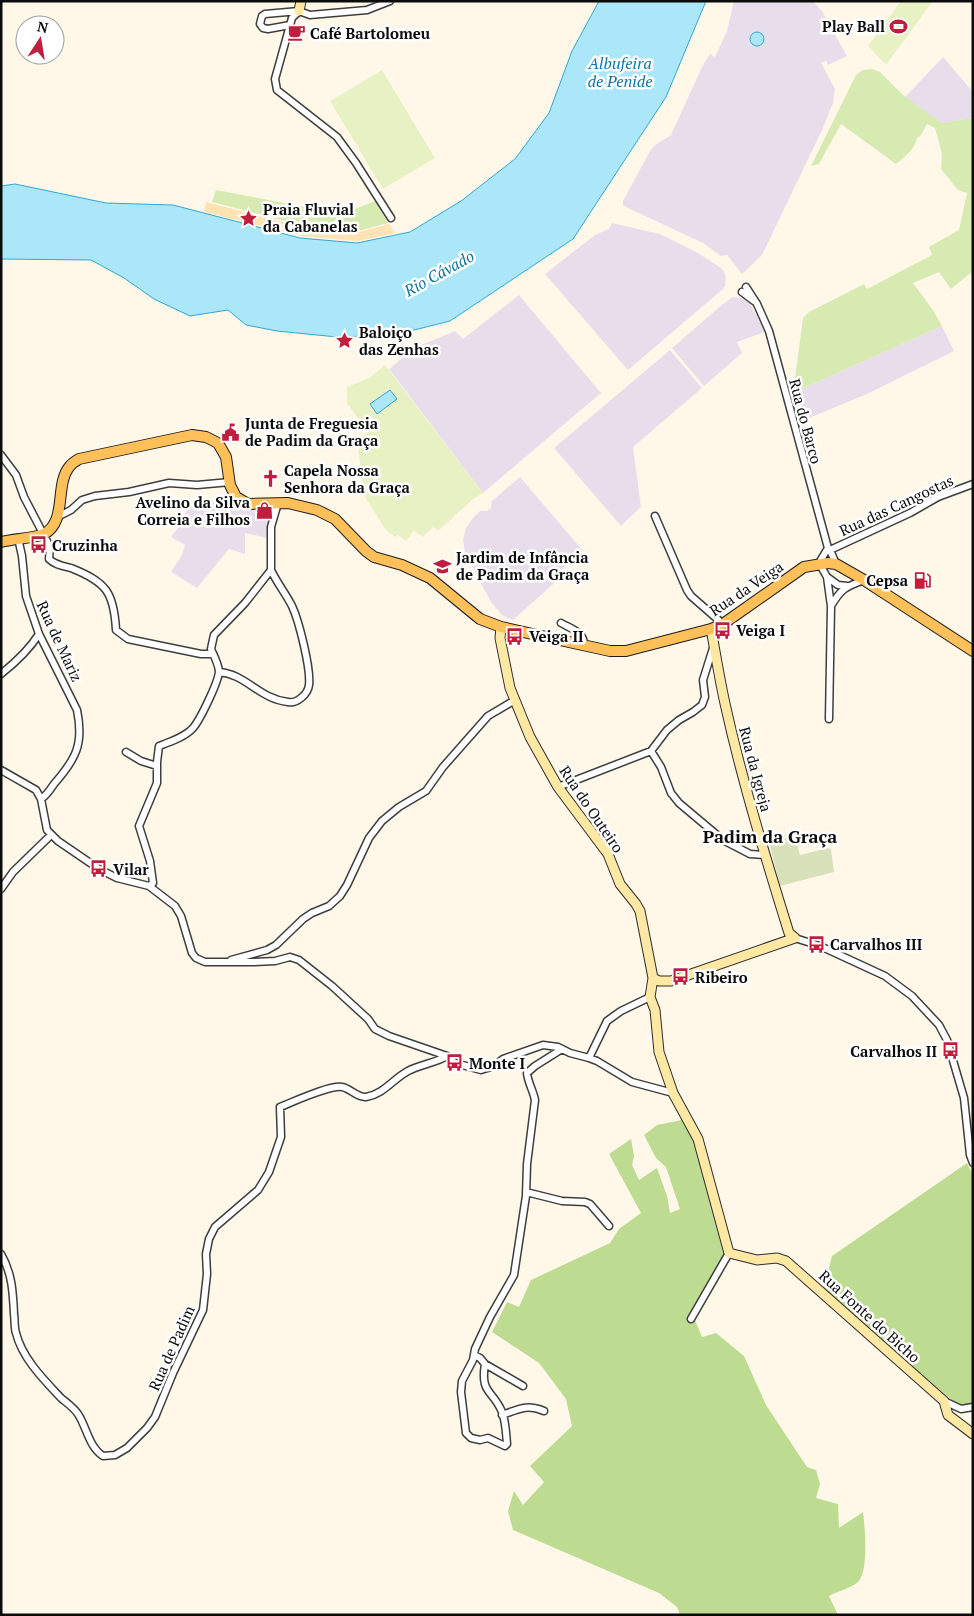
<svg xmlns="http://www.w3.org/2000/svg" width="974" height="1616" font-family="'PT Serif',serif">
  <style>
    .industrial { fill: #e8deeb }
    .green { fill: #d7eab2 }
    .forest { fill: #bddc91 }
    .sand { fill: #fde3b3 }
    .cemetery { fill: #d9e1bb }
    .pitch { fill: #e8f1c4 }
    .water { fill: #ace6f9; stroke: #30a8d3 }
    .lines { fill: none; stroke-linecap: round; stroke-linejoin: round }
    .street-casing { stroke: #3e3e3e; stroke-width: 9 }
    .secondary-casing { stroke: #2d2d2d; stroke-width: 11 }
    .primary-casing { stroke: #1c1c1c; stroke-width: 12 }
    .street { stroke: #fff; stroke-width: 6 }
    .secondary { stroke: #ffe8a4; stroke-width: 9 }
    .primary { stroke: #ffc05a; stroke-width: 10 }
    .labels { text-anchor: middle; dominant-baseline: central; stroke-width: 5; stroke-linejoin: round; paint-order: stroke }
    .poi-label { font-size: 15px; font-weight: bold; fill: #0b0b0b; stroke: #fff; text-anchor: start }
    .street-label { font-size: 15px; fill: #0b0b0b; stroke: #fff }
    .water-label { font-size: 16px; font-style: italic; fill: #1076a1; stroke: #fff }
    .quarter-label { font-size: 18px; font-weight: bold; fill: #0b0b0b; stroke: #fff }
  </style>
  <rect width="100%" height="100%" fill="#fff8e9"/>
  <path class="industrial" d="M734,1h79l9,10 25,45 -19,9 -2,-4 -5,2 14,26 -2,14 -10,25 -61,127 -20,19 -15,-19 -6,1 -18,-13 -75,-35 -5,-3v-4l27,-50 5,-6 16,-10 31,-68 8,-13 5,3 12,-26z
    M943,57l30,35v26l-32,5 -36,-26z
    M612,223l48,11 38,19 23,15 3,4 2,6 -1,8 -2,3 -95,81 -83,-96 50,-39 14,-6z
    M519,295l82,98 -118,100 -94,-124 25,-21 41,-17 8,8z
    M733,297l9,1 8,5 15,29 -28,10 5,11 -38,33 -32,-38 51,-44z
    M942,326l12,25 -87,43 -70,29 -6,-20 4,-11z
    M670,350l32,38 -69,59 8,60 -20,19 -67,-78z
    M520,477l63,74 -25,22 3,4 -48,43 -11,-5 -11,-13 -26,-49 -2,-13 3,-12 7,-10 7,-7h7l4,-3 1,-7z
    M228,490l25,20 18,5 -4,23 -22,-5v21l-16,-5 -32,39 -26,-16 11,-17 3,-10 -14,-8 13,-17 4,-19 36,1z"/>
  <path class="green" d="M872,69l8,3 22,22 39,29 32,-5v153l-22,18 -12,-17 -26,11 20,27 9,16 -147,66v-14l8,-60 6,-6 55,-28 3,5 65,-34 -3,-8 30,-17 8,-37 -9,-3 -17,-21 1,-15 -7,-26 -8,-4 -6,11 -4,3c-3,12 -11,18 -21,26l-55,-40 -22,40 -8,2 45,-91 7,-5z
    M216,190l106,20 28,1 25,-10 13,22 -33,9 -36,-2 -107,-28z"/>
  <path class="forest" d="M682,1120l11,18 10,29 23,85 -4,22 -27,46 7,17 14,-4 28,23 22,49 41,62 9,3 4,14 -4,14 22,6 1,24 24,-16c2,15 6,59 -5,70 -5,5 -22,10 -29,14l9,19h-158l-3,-8 -18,-14 -146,-63 -5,-19 6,-20 9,14 21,-23 -14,-16 42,-40 -6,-27 -27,-36 -47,-31 15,-30 12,5 12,-27 79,-37 9,-14 22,-16 -32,-59 22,-15 3,17 -2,9 7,15 18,-12 10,28 3,17 10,-4 -14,-42 -10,-9 -12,-23 13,-10z
    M967,1163l6,12v232l-12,2 -17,-8h9l-130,-110 9,-35z"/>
  <path class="sand" d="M206,202l112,29 37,2 34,-9 6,9 -38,8 -56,-5 -97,-24z"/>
  <path class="cemetery" d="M795,836l5,19 28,-7 3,1 3,23 -54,14 -11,-44z"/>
  <path class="pitch" d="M901,1h32l-47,64 -18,-19z
    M382,70l53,88 -52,31 -53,-88z
    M385,365l98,128 -11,7 -34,31 -5,-4 -10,10 -9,-6 -8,10 -8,-6 -3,2 -9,-7 -21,-33 -8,-56 11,-9 -21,-29v-16l22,-9z"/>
  <path class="water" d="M599,1h107l-40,96 -93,142 -123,82 -56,14 -57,2 -60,-6 -31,-6 -18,-15 -38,6 -36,-17 -30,-21 -33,-18 -90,-1v-73l14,-2 91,19 67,2 127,33 57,5 53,-11 51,-31 54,-42 34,-46 23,-62z
    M750 39a7 7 0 1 1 14 0a7 7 0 1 1-14 0Z
    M390,390l7,9 -20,15 -7,-10z"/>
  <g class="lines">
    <defs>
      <path id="street" d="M299,11l-7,7 -17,61 2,11 60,47 19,26 35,55
        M290,25l-22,4 -5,-1 -3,-4 2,-8 3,-2 34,-3 11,4 57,-5 23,-9
        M746,287l11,17 12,27 59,217 2,2 6,14
        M742,292l12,9
        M1,455l15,20 8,22 26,50 -1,12c6,6 14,7 22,9 35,14 43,24 45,62l12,9 73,15h12
        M655,516l32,74 4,6 32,28
        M57,517l14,-7 11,-10 13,-4 34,-4 40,-9 28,2 33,-3
        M18,538l4,18 4,40 13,38 38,76c7,34 -1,49 -23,74 -4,6 -7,11 -13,15
        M828,548l-9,15 8,14 4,29 -2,113
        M830,550l80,-37 28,-16 35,-13
        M827,577l11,8 9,1
        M831,606c10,-17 14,-19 33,-26
        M561,623c10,6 24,9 23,23
        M714,645l-11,35 2,17 -3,8 -9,7 -14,8 -12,10 -16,21 10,16 10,26 8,10 44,37 27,14 15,1
        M219,672c27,2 40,27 69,30 9,2 20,-8 21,-17 2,-16 -10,-64 -17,-79 -6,-12 -15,-23 -21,-36
        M1,674c15,-12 28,-24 38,-40
        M126,752l15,9 16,5
        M1,770l35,20 5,9
        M558,787l93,-36
        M41,799l6,31 11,11 41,28 18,9 32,8 26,20 6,10 11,37 4,5 9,4h49l21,-1 15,-4 9,3 33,26 36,33 7,10 14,7 58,20 8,7 26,7 13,-4 9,-7 40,-14 15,2 12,6 19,5 8,3 35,21 41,11
        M149,886l4,-3 -3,-22 -11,-35 18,-43v-21l2,-16c11,-4 26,-9 34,-18 7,-8 26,-47 26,-57 -1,-8 -5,-15 -8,-22l3,-14 31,-32 26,-33v-43l7,-24
        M1,889l12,-17 38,-37
        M795,938l25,8 65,30 27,20 27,29 8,15 17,58 6,57 3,8
        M231,960l36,-10 9,-5 27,-26 9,-6 17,-7 11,-10 7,-11 22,-47 13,-17 17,-14 27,-16 17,-24 45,-51 27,-16
        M589,1058l18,-37 14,-10 29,-14
        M526,1192l36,9 23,1 5,2 19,22
        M1,1254c11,19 12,38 13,60 1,6 0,13 2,19 6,25 28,47 45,65 6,5 13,10 17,16 9,14 11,33 25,42l12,-1 12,-7 20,-20 8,-11 18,-44 30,-63 4,-36 -1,-20 3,-15 6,-12 43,-37 11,-18 12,-35 -1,-30c13,-5 49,-22 62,-20 8,1 15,11 24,10 18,-3 27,-18 42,-26 11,-6 30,-9 39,-15
        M691,1319l38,-66
        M474,1355l6,3 5,6 38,22
        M485,1364c-5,30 8,26 17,48 4,10 4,22 5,32l-2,2 -17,-8 -8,2 -9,-2 -5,-5 -5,-41 1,-11 11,-21 2,-11 15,-32 24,-42 12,-79 1,-32 8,-64c-2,-10 -7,-17 -8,-27l8,-7 27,-17
        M944,1401l17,8 12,-2
        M502,1415c17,-6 25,-11 42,-4"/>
      <path id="secondary" d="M299,11l2,-10
        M501,627l-1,11 10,50 20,49 28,50 50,67 12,30 16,20 4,7 13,67 -3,19 5,13 4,42 14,41 25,46 31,114 28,7 20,-2 9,3 158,140 4,14 25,19
        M711,629c5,27 9,53 15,79 17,76 40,151 63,225l6,5
        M653,978l6,3h12l124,-43"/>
      <path id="primary" d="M1,542c11,-3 35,-4 43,-8 24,-13 10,-50 26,-68 2,-3 6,-5 9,-7l113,-24 14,2 12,6 8,14 4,28 6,12 12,7 40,-1 29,7 18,9 31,32 8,6 28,8 28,13 50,41 21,8 109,24h16l85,-22 12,-5 81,-57 24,-4 8,1 28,16 109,71"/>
    </defs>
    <use href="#street" class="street-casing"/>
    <use href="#secondary" class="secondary-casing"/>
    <use href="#primary" class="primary-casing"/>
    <use href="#street" class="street"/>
    <use href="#secondary" class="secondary"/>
    <use href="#primary" class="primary"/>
  </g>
  <defs>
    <symbol id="stadium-bare" viewBox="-9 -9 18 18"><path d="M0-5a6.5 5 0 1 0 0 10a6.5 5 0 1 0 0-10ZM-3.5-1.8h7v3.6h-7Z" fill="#c01e3c" stroke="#fff" stroke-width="2.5" paint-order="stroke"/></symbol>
    <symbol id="cafe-bare" viewBox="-9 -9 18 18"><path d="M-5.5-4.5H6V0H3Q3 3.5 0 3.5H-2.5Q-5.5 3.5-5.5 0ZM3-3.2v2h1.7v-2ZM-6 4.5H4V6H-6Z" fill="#c01e3c" stroke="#fff" stroke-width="2.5" paint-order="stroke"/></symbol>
    <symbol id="sight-bare" viewBox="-9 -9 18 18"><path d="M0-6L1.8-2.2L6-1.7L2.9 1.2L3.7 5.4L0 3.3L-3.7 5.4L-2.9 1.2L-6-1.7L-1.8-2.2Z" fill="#c01e3c" stroke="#fff" stroke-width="2.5" paint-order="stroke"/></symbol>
    <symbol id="civic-bare" viewBox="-9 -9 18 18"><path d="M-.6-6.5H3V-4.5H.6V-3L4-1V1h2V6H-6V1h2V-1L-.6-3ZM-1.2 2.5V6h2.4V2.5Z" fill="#c01e3c" stroke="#fff" stroke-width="2.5" paint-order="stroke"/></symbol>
    <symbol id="church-bare" viewBox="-9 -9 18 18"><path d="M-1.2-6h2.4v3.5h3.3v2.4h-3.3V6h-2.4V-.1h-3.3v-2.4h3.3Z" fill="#c01e3c" stroke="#fff" stroke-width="2.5" paint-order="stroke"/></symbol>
    <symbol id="shop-bare" viewBox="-9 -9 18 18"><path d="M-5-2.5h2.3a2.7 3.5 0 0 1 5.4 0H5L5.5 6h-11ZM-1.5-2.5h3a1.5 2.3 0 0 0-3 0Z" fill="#c01e3c" stroke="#fff" stroke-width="2.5" paint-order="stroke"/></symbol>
    <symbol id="bus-bare" viewBox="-9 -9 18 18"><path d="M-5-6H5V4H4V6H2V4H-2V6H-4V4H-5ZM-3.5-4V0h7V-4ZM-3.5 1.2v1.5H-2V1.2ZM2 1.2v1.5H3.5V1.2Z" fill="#c01e3c" stroke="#fff" stroke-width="2.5" paint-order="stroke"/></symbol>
    <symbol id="school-bare" viewBox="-9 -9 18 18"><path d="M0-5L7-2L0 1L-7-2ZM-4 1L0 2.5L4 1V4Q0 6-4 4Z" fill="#c01e3c" stroke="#fff" stroke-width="2.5" paint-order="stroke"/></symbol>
    <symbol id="fuel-bare" viewBox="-9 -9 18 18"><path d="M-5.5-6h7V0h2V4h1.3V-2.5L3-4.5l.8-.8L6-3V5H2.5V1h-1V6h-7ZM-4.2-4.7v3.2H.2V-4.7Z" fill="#c01e3c" stroke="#fff" stroke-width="2.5" paint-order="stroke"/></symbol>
  </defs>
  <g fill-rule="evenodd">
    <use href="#stadium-bare" x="886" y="14" width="25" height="25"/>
    <use href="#cafe-bare" x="284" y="20" width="25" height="25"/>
    <use href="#sight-bare" x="236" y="206" width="25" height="25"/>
    <use href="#sight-bare" x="332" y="328" width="25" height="25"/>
    <use href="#civic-bare" x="218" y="420" width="25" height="25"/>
    <use href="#church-bare" x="258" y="466" width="25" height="25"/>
    <use href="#shop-bare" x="252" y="498" width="25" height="25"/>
    <use href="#bus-bare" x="26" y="532" width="25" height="25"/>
    <use href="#school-bare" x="430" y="554" width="25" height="25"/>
    <use href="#fuel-bare" x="910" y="568" width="25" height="25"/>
    <use href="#bus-bare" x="710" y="618" width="25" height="25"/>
    <use href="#bus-bare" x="502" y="624" width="25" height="25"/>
    <use href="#bus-bare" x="86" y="856" width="25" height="25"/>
    <use href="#bus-bare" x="804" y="932" width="25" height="25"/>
    <use href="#bus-bare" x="668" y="964" width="25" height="25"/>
    <use href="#bus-bare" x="938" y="1038" width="25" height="25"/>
    <use href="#bus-bare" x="442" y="1050" width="25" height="25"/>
  </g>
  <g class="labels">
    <g class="poi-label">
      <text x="885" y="26" text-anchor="end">Play Ball</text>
      <text x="310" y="33">Café Bartolomeu</text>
      <text x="263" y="209">Praia Fluvial<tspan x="263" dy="17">da Cabanelas</tspan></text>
      <text x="359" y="332">Baloiço<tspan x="359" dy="17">das Zenhas</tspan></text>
      <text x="245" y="423">Junta de Freguesia<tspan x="245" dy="17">de Padim da Graça</tspan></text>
      <text x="284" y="470">Capela Nossa<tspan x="284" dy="17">Senhora da Graça</tspan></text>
      <text x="250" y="502" text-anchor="end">Avelino da Silva<tspan x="250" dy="17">Correia e Filhos</tspan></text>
      <text x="52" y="545">Cruzinha</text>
      <text x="456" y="557">Jardim de Infância<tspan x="456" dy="17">de Padim da Graça</tspan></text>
      <text x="908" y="580" text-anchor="end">Cepsa</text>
      <text x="736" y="630">Veiga I</text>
      <text x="529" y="636">Veiga II</text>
      <text x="113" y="869">Vilar</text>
      <text x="830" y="944">Carvalhos III</text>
      <text x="695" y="977">Ribeiro</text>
      <text x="937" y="1051" text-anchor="end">Carvalhos II</text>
      <text x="469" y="1063">Monte I</text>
    </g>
    <g class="street-label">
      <text transform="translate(806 421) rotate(75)">Rua do Barco</text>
      <text transform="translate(896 505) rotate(-25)">Rua das Cangostas</text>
      <text transform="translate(746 588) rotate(-34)">Rua da Veiga</text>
      <text transform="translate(60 641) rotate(65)">Rua de Mariz</text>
      <text transform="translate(756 769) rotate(75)">Rua da Igreja</text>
      <text transform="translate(592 809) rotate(56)">Rua do Outeiro</text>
      <text transform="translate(870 1316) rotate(42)">Rua Fonte do Bicho</text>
      <text transform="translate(171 1348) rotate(-66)">Rua de Padim</text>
    </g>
    <g class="water-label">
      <text x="620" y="63">Albufeira<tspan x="620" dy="18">de Penide</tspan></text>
      <text transform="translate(439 273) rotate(-29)">Rio Cávado</text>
    </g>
    <g class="quarter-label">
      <text x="770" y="836">Padim da Graça</text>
    </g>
  </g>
  <rect width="974" height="1616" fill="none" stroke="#0b0b0b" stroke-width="5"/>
  <g transform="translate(40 40) rotate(12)"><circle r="24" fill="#ffffff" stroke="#9d9d9d"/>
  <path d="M0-4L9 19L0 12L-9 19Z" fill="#c01e3c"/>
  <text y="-8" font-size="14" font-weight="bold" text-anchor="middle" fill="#0b0b0b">N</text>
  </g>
</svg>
